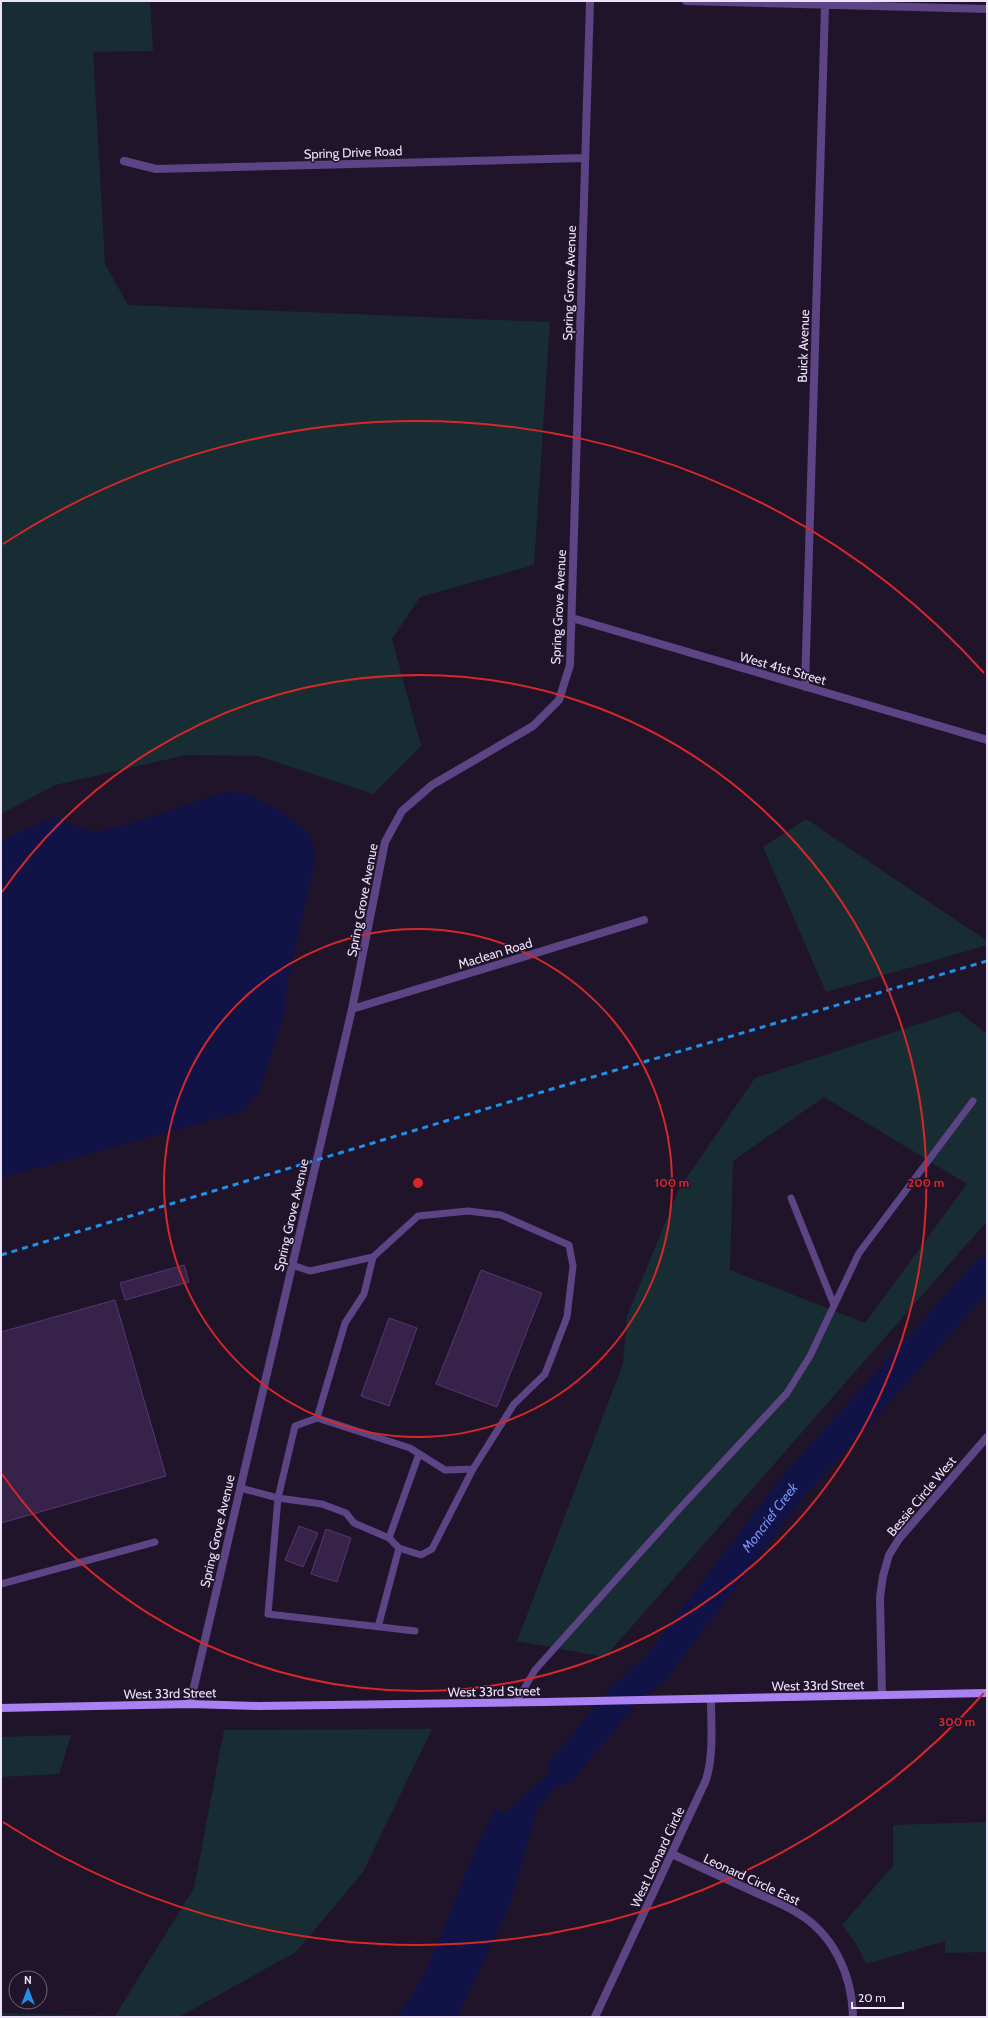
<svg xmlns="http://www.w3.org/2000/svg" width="988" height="2018" font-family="Cabin,sans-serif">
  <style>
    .green { fill: #182c34; fill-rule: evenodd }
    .water { fill: #111347 }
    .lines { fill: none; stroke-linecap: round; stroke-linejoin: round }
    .river { stroke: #111347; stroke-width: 30 }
    .building { fill: #37224a; stroke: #573674 }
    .lane { stroke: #5c4485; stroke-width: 7 }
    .street { stroke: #5c4485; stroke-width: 8 }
    .secondary { stroke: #aa81f3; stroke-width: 8 }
    .rail { stroke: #1f91ea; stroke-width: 3; stroke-dasharray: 6 5; stroke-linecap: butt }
    .ring { fill: none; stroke: #d62828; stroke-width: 2 }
    .labels { text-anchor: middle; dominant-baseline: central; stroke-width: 3; stroke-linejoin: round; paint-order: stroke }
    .street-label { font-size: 13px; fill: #ede1fc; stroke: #20142b }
    .water-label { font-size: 14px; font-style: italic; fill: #7991f2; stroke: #20142b }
    .centre { fill: #d62828; stroke: #20142b; stroke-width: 2 }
    .ring-label { font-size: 12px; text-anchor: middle; font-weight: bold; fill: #d62828; stroke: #20142b; stroke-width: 3; stroke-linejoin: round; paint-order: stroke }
  </style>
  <rect width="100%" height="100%" fill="#20142b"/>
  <path class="green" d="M1,1h149l3,50 -60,1 12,212 23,41 422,17 -16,243 -114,32 -28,42 29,107 -48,48 -115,-38 -72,-1 -131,30 -54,29z
    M806,819l181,122v4l-161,47 -63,-145z
    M958,1011l29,23v187l-382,436 -88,-16 106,-277 4,-48 52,-127 76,-111zM824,1097l143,87 -102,139 -135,-53 3,-109z
    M432,1729l-69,143 -67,80 -117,65h-178v-4l114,3 79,-128 30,-158z
    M71,1735l-12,39 -58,3v-40z
    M987,1822v130l-42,1v-12l-79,23 -8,-17 -16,-22 51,-59v-41z"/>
  <path class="water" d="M224,792l21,1 33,16 32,25 6,23 -30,132v19l-26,83 -19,21 -240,66v-337l49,-23h9l21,10 17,4 35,-9z
    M558,1765l8,10 -28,33 -29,99 -51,110h-62c8,-11 17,-23 24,-35 29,-56 45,-119 76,-174l6,6 6,-3z"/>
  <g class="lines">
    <path class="river" id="s1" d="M562,1770l62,-75 32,-27 135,-179 196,-218"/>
  </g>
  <path class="building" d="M184,1265l5,17 -64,18 -5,-17z
    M481,1270l61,23 -45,114 -61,-23z
    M115,1300l51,176 -165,47v-191z
    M389,1318l28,10 -28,78 -28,-10z
    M299,1526l19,7 -15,34 -18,-7z
    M326,1529l25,9 -14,44 -26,-8z"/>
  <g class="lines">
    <path class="lane" d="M791,1198l43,107
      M292,1265l18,6 63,-14 45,-41 50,-5 33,4 68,30 4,21 -6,51 -22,57 -31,30 -41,65 -28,1 -35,-22 -93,-30 28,-95 19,-29 9,-37
      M240,1488l38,10 17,-72 22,-8
      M389,1538l30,-84
      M399,1548l-10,-10 -35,-15 -8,-10 -24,-9 -44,-6 -10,116 147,17
      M1,1584l154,-42
      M378,1627l21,-79 22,7 11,-6 41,-80
      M516,1702l19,-32 146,-163 106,-114 23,-37 49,-103 114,-152"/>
    <path class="street" d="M686,1l301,8
      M124,161l32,8 428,-11
      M572,618l415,122
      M805,687l20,-681
      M352,1009l292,-89
      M882,1695l-2,-98 3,-21 6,-21 10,-16 88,-102
      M190,1704l162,-695 33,-167 17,-31 30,-26 101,-59 26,-26 11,-35 20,-664
      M672,1854c26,12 52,24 78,36 15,7 32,14 46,22 38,22 56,63 57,105
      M595,2017l111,-237c8,-26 5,-54 5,-81"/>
    <path class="secondary" d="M1,1708l189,-4 69,2 285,-4 443,-9"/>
    <path class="rail" d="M1,1255l561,-169 425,-125"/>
  </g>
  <g class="ring">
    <circle cx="418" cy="1183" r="254"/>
    <path d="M2 892A508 508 0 1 1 2 1474"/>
    <path d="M984 1693A762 762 0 0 1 3 1822M3 544A762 762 0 0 1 984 673"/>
  </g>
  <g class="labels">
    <g class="street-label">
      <text transform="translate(353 152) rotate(-2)">Spring Drive Road</text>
      <text transform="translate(569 283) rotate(-88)">Spring Grove Avenue</text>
      <text transform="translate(803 346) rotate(-88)">Buick Avenue</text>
      <text transform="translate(558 607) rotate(-87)">Spring Grove Avenue</text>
      <text transform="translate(783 668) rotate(16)">West 41st Street</text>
      <text transform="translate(362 900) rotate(-79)">Spring Grove Avenue</text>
      <text transform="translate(495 953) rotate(-17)">Maclean Road</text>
      <text transform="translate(291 1215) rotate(-77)">Spring Grove Avenue</text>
      <text transform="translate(921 1496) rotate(-50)">Bessie Circle West</text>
      <text transform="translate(217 1531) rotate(-77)">Spring Grove Avenue</text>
      <text transform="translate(818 1685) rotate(-1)">West 33rd Street</text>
      <text transform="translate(494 1691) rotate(-1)">West 33rd Street</text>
      <text transform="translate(170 1693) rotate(-1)">West 33rd Street</text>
      <text transform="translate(657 1857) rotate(-65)">West Leonard Circle</text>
      <text transform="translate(752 1879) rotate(25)">Leonard Circle East</text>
    </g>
    <g class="water-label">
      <text stroke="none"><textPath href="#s1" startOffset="328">Moncrief Creek</textPath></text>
    </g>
  </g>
  <circle cx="418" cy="1183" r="6" class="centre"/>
  <g class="ring-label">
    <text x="672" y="1187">100 m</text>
    <text x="926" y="1187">200 m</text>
    <text x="957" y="1726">300 m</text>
  </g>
  <rect width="988" height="2018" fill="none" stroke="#ede1fc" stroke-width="4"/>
  <g transform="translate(28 1990)"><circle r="19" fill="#20142b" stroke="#72667f"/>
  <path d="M0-3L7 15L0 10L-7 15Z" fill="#1f91ea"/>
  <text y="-6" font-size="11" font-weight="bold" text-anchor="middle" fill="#ede1fc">N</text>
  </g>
  <path d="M852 2002v6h51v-6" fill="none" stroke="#ede1fc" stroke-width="2"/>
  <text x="858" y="2002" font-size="12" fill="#ede1fc" stroke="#20142b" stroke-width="3" paint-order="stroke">20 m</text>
</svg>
